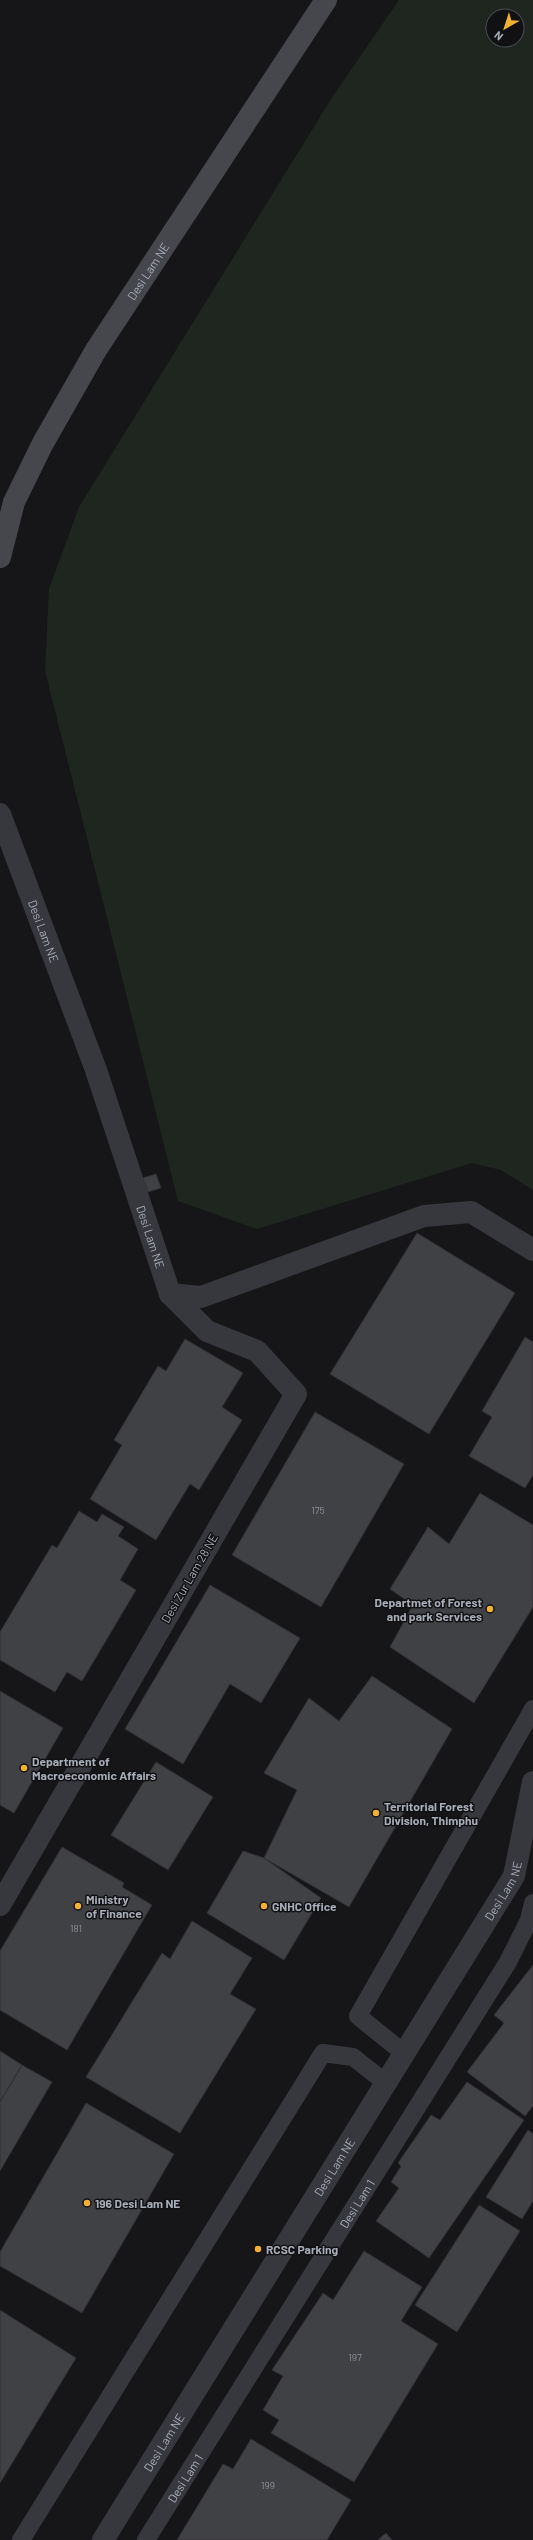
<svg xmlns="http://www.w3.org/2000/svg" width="533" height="2540" font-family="Barlow,sans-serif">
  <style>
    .green { fill: #1e261f; fill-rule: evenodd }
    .building { fill: #404145; stroke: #303034 }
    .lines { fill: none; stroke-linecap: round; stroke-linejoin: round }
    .lane { stroke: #37383d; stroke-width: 18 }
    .street { stroke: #37383d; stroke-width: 22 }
    .secondary { stroke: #45474d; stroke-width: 22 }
    .poi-dot { fill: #f2b134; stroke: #111113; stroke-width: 1.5 }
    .labels { text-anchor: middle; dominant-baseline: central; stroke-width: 3; stroke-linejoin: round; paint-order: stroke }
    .number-label { font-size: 10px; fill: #8e929b }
    .street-label { font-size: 12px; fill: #a8adb8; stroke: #111113 }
    .poi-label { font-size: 12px; font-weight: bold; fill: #a8adb8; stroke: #111113; text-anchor: start }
  </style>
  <rect width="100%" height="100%" fill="#161618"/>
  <path class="green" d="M399,0h134v1190l-32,-20 -29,-7 -215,66 -79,-28 -133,-530 4,-82 30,-82 254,-411zM493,16h24v24h-24z"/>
  <path class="building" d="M156,1174l5,14 -13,4 -5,-14z
    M417,1233l98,60 -86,141 -99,-60z
    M525,1337l8,5v133l-8,13 -56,-32 23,-39 -10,-6z
    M185,1339l58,34 -21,34 20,13 -43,70 -9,-6 -34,56 -66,-41 32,-54 -8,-5 44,-74 8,5z
    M315,1412l89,52 -83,143 -89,-52z
    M480,1493l53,32v82l-59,96 -84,-56 23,-42 -23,-16 38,-62 21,17z
    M79,1511l18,11 5,-8 22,13 -6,9 20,13 -18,31 16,10 -54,91 -15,-9 -12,20 -55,-32v-28l52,-87 5,3z
    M210,1585l90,53 -39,65 -31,-19 -47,80 -58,-35z
    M372,1676l80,53 -103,178 -85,-49 33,-68 -33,-17 45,-75 30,23z
    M0,1691l63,37 -49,85 -14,-8z
    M156,1762l57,35 -45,73 -57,-35z
    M62,1847l62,36 -2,4 30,18 -85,145 -67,-40v-59z
    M243,1851l21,7 57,40 -37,62 -77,-47z
    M192,1921l60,37 -22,36 26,15 -76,124 -94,-56 76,-124 8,6z
    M533,1965v141l-8,10 -58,-44 37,-49 -10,-8z
    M0,2051l22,14 -22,37z
    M22,2065l30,17 -52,89v-69z
    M467,2082l57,38 -95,138 -53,-37 23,-33 -8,-6 10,-16 -3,-3 33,-48 9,5z
    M86,2103l88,51 -92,159 -82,-47v-14z
    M528,2130l5,4v67l-11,18 -36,-22z
    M479,2205l41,26 -63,101 -42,-27z
    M364,2251l58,36 -21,34 37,23 -84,138 -83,-49 8,-13 -16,-10 20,-34 -11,-6 51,-77 10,7z
    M0,2310l76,48 -76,125z
    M251,2439l100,61 -24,40h-150l46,-76 10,5z
    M386,2533l6,7h-14z"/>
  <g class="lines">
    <g class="lane">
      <path d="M405,2054l-47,-38 175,-307"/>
      <path d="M21,2540l302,-487 30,4 33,26"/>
      <path id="s1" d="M146,2540l362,-578 21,-42 4,-17"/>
    </g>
    <g class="street">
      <path id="s2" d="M0,814l96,256 74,224 37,37 50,20 39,43 -296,511"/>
      <path d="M170,1294l31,3 223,-81 47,-4 62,38"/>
      <path id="s3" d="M103,2540l411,-664 19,-94"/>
    </g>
    <path class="secondary" id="s4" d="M0,557l14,-55 29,-59 53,-93 230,-350"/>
  </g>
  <g class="poi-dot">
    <circle cx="490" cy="1609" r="4"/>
    <circle cx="24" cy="1768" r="4"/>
    <circle cx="376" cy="1813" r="4"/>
    <circle cx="78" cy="1906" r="4"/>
    <circle cx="264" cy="1906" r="4"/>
    <circle cx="87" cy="2203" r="4"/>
    <circle cx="258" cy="2249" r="4"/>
  </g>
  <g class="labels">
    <g class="number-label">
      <text x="318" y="1510">175</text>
      <text x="76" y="1928">181</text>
      <text x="355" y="2357">197</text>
      <text x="268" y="2485">199</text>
    </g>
    <g class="street-label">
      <text stroke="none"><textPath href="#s4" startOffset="324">Desi Lam NE</textPath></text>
      <text stroke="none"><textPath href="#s2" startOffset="125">Desi Lam NE</textPath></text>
      <text stroke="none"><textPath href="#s2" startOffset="449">Desi Lam NE</textPath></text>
      <text transform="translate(189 1578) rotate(-60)">Desi Zur Lam 28 NE</text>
      <text stroke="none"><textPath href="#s3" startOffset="763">Desi Lam NE</textPath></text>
      <text stroke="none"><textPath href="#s3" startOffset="439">Desi Lam NE</textPath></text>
      <text stroke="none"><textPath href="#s1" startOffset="397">Desi Lam 1</textPath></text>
      <text stroke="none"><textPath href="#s3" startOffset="115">Desi Lam NE</textPath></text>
      <text stroke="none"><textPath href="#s1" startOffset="73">Desi Lam 1</textPath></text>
    </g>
    <g class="poi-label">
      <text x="482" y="1602" text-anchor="end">Departmet of Forest<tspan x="482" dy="14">and park Services</tspan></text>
      <text x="32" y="1761">Department of<tspan x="32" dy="14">Macroeconomic Affairs</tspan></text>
      <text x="384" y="1806">Territorial Forest<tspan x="384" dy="14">Division, Thimphu</tspan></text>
      <text x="86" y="1899">Ministry<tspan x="86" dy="14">of Finance</tspan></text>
      <text x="272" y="1906">GNHC Office</text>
      <text x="95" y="2203">196 Desi Lam NE</text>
      <text x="266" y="2249">RCSC Parking</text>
    </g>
  </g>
  <g transform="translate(505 28) rotate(219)"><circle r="19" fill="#111113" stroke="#4d4f55"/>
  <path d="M0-3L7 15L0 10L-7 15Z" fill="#f2b134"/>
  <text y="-6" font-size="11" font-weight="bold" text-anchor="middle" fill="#a8adb8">N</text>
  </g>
</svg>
